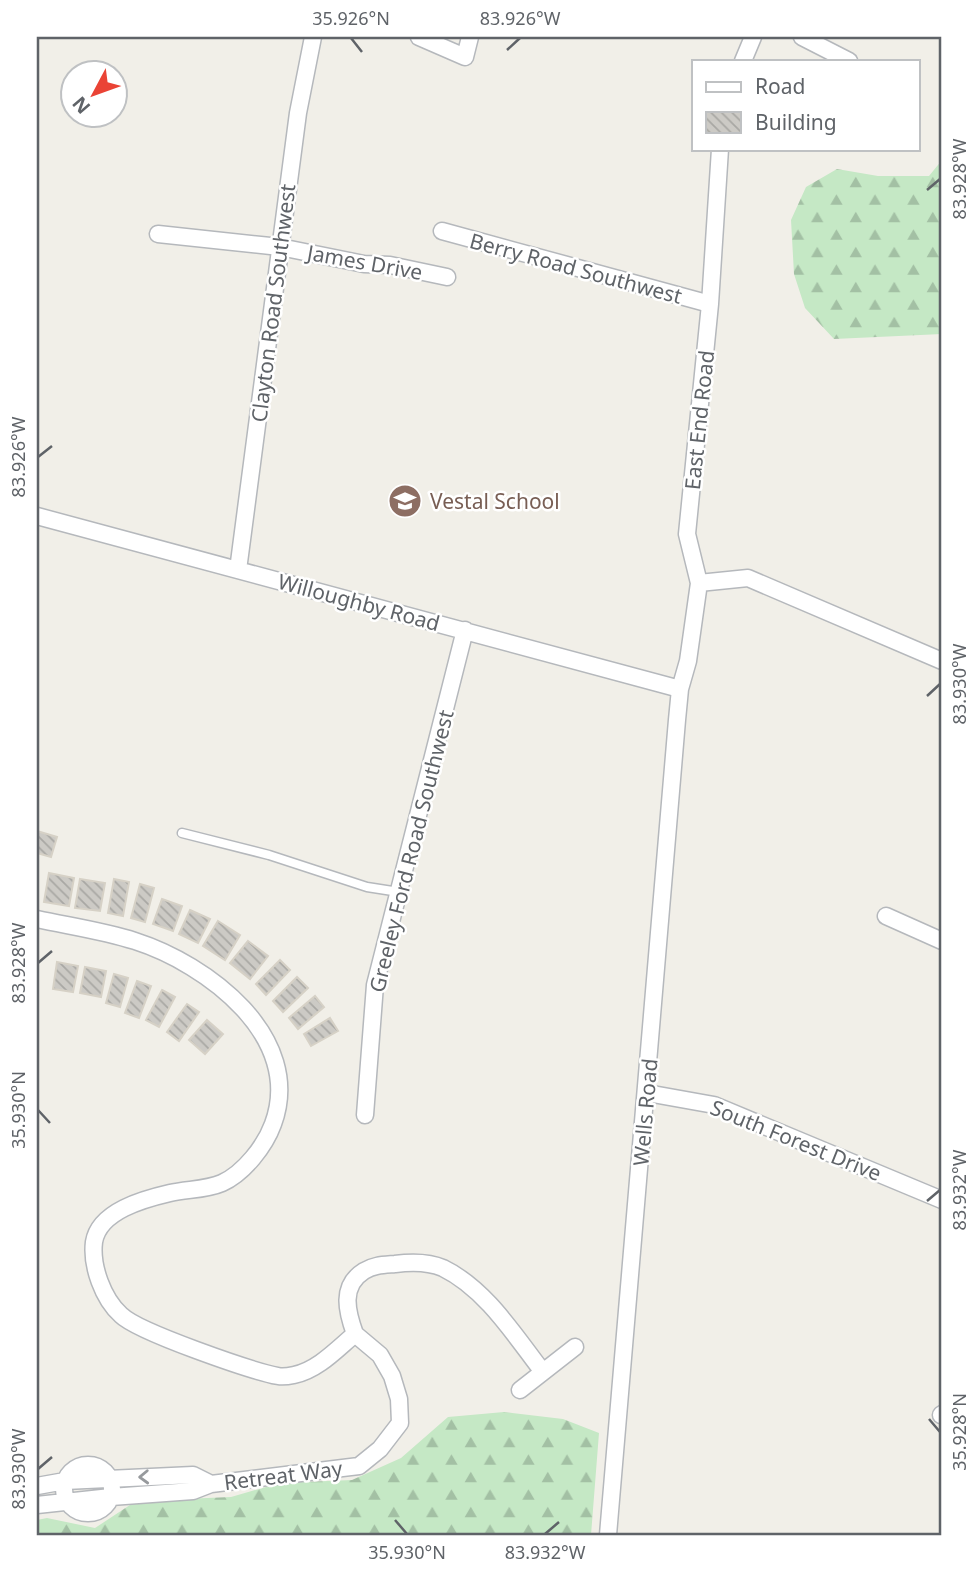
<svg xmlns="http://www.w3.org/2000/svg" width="979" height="1572" font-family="'Noto Sans',sans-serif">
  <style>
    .forest { fill: url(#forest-firs) }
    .building { fill: url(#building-back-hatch); stroke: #d6d1c6; stroke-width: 2 }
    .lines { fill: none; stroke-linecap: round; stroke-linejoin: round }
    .lane-casing { stroke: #b5b8bc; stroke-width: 11 }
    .street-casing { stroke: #b5b8bc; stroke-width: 19 }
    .lane { stroke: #fff; stroke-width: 8 }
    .street { stroke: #fff; stroke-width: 16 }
    .oneway { stroke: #979a9d }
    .ticks { fill: none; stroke: #5f6368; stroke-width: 2.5 }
    .labels { text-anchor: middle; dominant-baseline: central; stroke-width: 5; stroke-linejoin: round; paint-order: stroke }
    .street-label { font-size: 21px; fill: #5f6368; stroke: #fff }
    .education-label { font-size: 21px; fill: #785e54; stroke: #fff; text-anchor: start }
    .neatline { fill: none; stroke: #5f6368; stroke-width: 2.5 }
    .ticks-label { font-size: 18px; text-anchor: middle; fill: #5f6368 }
  </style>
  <defs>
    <pattern id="forest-firs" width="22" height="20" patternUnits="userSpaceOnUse" patternTransform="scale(1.75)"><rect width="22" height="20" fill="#c5e8c5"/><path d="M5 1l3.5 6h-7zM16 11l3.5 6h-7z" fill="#a3c0a4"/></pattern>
    <pattern id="building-back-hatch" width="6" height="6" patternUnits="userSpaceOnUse" patternTransform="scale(1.75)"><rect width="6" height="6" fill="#cccac5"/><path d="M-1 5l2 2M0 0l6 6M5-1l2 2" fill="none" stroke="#a9a8a4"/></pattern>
  </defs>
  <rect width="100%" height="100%" fill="#f1efe8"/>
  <path class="forest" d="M942,160v174l-108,5 -29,-31 -11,-34 -3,-54 15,-33 31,-18 41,7h51z
    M504,1412l59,7 36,14 -8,102h-554v-15l10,-2 48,10 41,-27 95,-4 49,-14 72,-3 49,-22 47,-41z"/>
  <path class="building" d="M37,831l20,6 -6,20 -14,-4z
    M49,873l25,5 -5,28 -25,-4z
    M80,879l25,4 -5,28 -25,-3z
    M114,879l15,3 -6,34 -15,-3z
    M140,884l14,4 -9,34 -14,-4z
    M162,899l20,7 -9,25 -20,-7z
    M190,910l20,9 -12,24 -19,-9z
    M218,921l22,14 -15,25 -22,-14z
    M248,941l20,15 -18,23 -20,-16z
    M280,960l10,10 -24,25 -10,-11z
    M57,962l21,4 -5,26 -20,-3z
    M85,967l21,4 -5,26 -21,-4z
    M114,974l14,4 -8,29 -14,-4z
    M297,977l11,11 -25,24 -10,-11z
    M137,981l14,5 -12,32 -14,-5z
    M162,990l13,7 -16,30 -13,-7z
    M315,996l9,11 -26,22 -9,-11z
    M187,1004l12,8 -20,29 -12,-9z
    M330,1018l8,13 -27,15 -7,-12z
    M207,1020l16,14 -18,20 -16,-14z"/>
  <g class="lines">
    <defs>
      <path id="lane" d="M182,833l87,22 98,32 32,5"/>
      <path id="street" d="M419,37l46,20 5,-20
        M802,37l47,24
        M743,61l10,-24
        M442,231l268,73
        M158,234l122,13 84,17 26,1 57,12
        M37,516l643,173
        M238,570l60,-457 15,-76
        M699,583l49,-5 194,83
        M886,916l56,25
        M37,919c32,7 67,12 98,22 72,23 170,96 138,183 -8,22 -29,49 -51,59 -16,7 -35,6 -52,10 -26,6 -71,18 -76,49 -3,24 9,57 27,73 17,17 131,56 157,61 5,1 11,0 16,-1 24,-5 43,-26 61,-41
        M647,1093l67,12 228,95
        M365,1115l10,-130 90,-355
        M355,1334c-8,-22 -15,-48 9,-63 10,-6 19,-6 31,-7 15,-2 34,-2 48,4 43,21 72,68 100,104
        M520,1390l55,-43
        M941,1415l1,-1
        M64 1489a24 24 0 1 1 48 0a24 24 0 1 1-48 0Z
        M37,1486l28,-5 128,-6 18,9
        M37,1505l74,-8 82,-6 18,-7 148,-18 21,-17 20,-26 -1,-24 -7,-23 -12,-21 -25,-21
        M608,1535l69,-815 3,-31 8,-28 11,-78 -12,-49 23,-230 10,-155"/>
    </defs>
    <use href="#lane" class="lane-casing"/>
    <use href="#street" class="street-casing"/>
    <use href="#lane" class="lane"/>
    <use href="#street" class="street"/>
  </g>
  <defs><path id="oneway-chevron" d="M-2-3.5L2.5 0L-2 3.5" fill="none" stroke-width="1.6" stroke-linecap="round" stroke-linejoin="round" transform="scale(1.75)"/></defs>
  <use class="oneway" href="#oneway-chevron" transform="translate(144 1477) rotate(178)"/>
  <path class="ticks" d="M351,38l11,14M507,50l13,-12M927,190l13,-11M38,457l14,-11M927,696l13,-12M38,963l14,-12M38,1110l12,13M927,1201l13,-11M929,1419l11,13M38,1469l14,-12M395,1520l12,14M545,1534l14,-12"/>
  <defs>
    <symbol id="school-disc" viewBox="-11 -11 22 22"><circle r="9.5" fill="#8d6e63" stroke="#fff"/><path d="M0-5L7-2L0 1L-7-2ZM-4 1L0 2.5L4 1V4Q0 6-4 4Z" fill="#fff"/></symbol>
  </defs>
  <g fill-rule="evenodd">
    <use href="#school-disc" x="386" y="482" width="38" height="38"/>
  </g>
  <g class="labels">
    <g class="street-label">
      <text transform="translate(365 262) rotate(10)">James Drive</text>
      <text transform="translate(576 268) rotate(15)">Berry Road Southwest</text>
      <text transform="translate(273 303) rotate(-83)">Clayton Road Southwest</text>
      <text transform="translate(699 420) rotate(-84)">East End Road</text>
      <text transform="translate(359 602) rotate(15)">Willoughby Road</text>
      <text transform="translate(411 851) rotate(-76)">Greeley Ford Road Southwest</text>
      <text transform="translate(645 1112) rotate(-85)">Wells Road</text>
      <text transform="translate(796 1140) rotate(22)">South Forest Drive</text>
      <text transform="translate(283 1475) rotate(-7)">Retreat Way</text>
    </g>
    <g class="education-label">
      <text x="430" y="501">Vestal School</text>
    </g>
  </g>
  <rect width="979" height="1572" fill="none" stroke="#ffffff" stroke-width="77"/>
  <rect x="692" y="60" width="228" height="91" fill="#ffffff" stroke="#bfc1c3" stroke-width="2"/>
  <rect x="706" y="82" width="35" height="10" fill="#ffffff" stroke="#bfc1c3" stroke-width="2"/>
  <text x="755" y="94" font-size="21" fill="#5f6368">Road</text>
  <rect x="706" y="112" width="35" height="21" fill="url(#building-back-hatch)" stroke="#bfc1c3" stroke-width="2"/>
  <text x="755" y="130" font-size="21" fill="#5f6368">Building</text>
  <g transform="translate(94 94) rotate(229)"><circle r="33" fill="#ffffff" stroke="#bfc1c3" stroke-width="2"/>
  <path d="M0-5L12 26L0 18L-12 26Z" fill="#ea4335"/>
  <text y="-10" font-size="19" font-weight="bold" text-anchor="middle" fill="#5f6368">N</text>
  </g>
  <rect x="38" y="38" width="902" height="1496" class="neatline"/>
  <g class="ticks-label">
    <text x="351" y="25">35.926°N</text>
    <text x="520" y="25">83.926°W</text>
    <text transform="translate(960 179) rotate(-90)" y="6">83.928°W</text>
    <text transform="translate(19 457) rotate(-90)" y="6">83.926°W</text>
    <text transform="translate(960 684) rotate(-90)" y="6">83.930°W</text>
    <text transform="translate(19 963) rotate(-90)" y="6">83.928°W</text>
    <text transform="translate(19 1110) rotate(-90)" y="6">35.930°N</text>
    <text transform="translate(960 1190) rotate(-90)" y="6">83.932°W</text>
    <text transform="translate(960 1432) rotate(-90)" y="6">35.928°N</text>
    <text transform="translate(19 1469) rotate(-90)" y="6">83.930°W</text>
    <text x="407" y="1559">35.930°N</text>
    <text x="545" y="1559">83.932°W</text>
  </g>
</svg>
